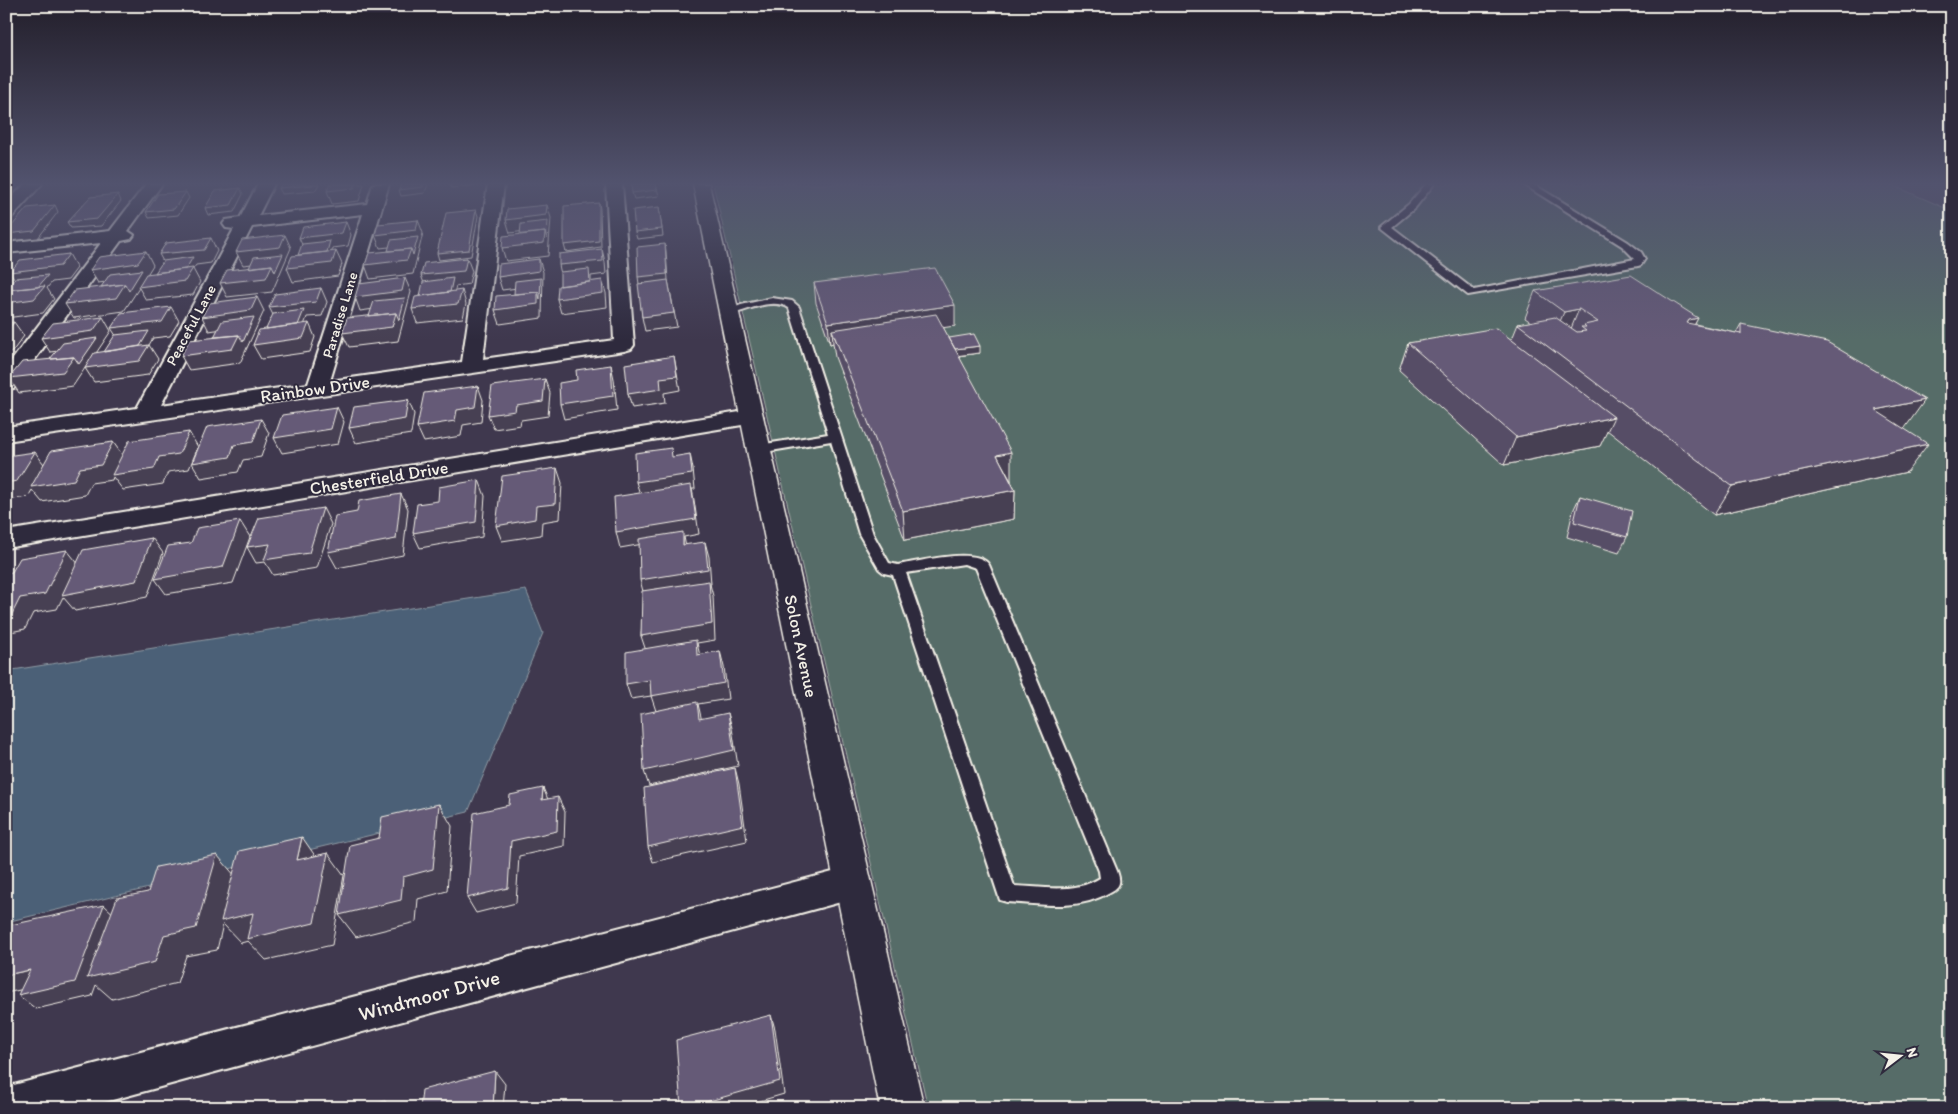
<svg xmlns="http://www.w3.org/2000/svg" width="1958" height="1114" font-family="Itim,sans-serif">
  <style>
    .built { fill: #4d465d }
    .green { fill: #566c67; stroke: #a5aea8 }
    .water { fill: #4c6177; stroke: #8f9ba4 }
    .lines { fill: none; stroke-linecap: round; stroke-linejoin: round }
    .lane-casing { stroke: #f4f1e8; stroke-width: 4 }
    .street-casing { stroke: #f4f1e8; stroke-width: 4 }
    .secondary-casing { stroke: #f4f1e8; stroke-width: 3 }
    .lane { fill: #2f2a3d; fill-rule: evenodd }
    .street { fill: #2f2a3d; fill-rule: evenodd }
    .secondary { fill: #2f2a3d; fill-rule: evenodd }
    .wall { fill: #574d66; stroke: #f4f1e8 }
    .shaded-wall { fill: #473f53; stroke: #f4f1e8 }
    .building { fill: #655a77; stroke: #f4f1e8 }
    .labels { text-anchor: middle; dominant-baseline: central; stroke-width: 4; stroke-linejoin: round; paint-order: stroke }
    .far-street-label { font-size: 15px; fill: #f4f1e8; stroke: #2f2a3d }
    .street-label { font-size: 18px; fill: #f4f1e8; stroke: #2f2a3d }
    .near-street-label { font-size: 21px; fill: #f4f1e8; stroke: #2f2a3d }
  </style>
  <rect width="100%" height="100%" fill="#3f384e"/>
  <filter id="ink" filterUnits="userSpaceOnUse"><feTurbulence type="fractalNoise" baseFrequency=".02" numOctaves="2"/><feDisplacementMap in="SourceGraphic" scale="10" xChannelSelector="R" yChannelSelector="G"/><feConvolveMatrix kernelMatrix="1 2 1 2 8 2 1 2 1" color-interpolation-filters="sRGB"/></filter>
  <g filter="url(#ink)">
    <path class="built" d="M1890,184h62v27z"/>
    <path class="green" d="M713,184h1177l62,27v897h-1024z"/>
    <path class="water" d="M526,590l17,43 -75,179 -462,110v-251z"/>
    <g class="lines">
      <defs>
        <path id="lane" d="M1426,184h8l-19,24 -23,19 82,63 161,-31 -13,-13 -99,-62h10l95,58 13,10 4,7 -4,6 -3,1 -170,29 -87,-68 28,-23z
          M772,298l20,3 7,6 74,227 16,29 9,2c20,-3 79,-19 91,0l128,306c1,3 3,8 2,12 -1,5 -7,8 -11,10 -30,18 -68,11 -101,9l-7,-2 -107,-325 -9,-2 -5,-4 -20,-35 -28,-93 -72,12 -6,-4 6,-4 69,-11 -39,-126c-16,-11 -43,3 -60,7l-5,-3 17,-7zM964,564l12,4 123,303 1,7c-25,16 -58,9 -86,8l-108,-313z"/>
        <path id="street" d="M25,184h17l-30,33 -6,1v-15z
          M146,184h16l-34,47 6,4 -3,4 -10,2 -107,147 -8,1v-21l95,-125 -95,10v-10l104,-12z
          M258,184h16l-16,32 109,-12 6,-20h16l-59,197 132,-19 26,-178h16l-21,175 131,-19 -8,-156h16l12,161 -3,4 -7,2 -618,90v-14l131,-19 97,-179 -8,-1 -3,-4 3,-4 14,-2zM363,214l-55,170 -147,21 91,-178z
          M752,410l8,2 3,5 -3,5 -754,126v-17z
          M852,867l12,5 6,11 -6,11 -12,5 -769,209h-77v-21z"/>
        <path id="secondary" d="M693,184h16l215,924h-44z"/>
      </defs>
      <use href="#lane" class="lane-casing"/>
      <use href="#street" class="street-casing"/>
      <use href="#secondary" class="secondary-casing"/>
      <use href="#lane" class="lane"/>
      <use href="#street" class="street"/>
      <use href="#secondary" class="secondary"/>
    </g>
    <path class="wall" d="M814,283l141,43 -12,1 6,12 31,14 -21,3 52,125 4,9 -1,29 -109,21 -70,-183 -2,-14 -3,1 -14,-41z
      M1535,291l163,27 -3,6 41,9 5,-9 164,104h-1l3,44 -193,43 -107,-85 -7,16 -96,19 -105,-95 9,-27 104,-4 6,-15 13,-2 -6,-4z
      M1580,496l47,41 -8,16 -52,-16 6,-26z"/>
    <path class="shaded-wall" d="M6,184h4l4,8 -8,8z
      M313,184h6l-4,7 -33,3 -3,-6z
      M356,184h8l-5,17 -27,3 -5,-13z
      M424,184h4l-3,9 -24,3 -2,-6z
      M450,184h30v1l-29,3z
      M656,184l3,12 -25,3 -2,-6z
      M240,188l3,6 -9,18 -26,3 -3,-7z
      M186,192l3,6 -11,17 -29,3 -3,-6z
      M118,194l3,7 -20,25 -30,2 -4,-6z
      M599,203l1,6 1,38 -35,5 -2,-7z
      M55,205l3,7 -20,26 -29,3 -3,-5v-2z
      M547,205l4,13 -3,38 -42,5 -4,-13 43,-16 3,-4 -38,5 -4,-13z
      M659,207l4,29 -26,3 -2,-7z
      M476,210l2,6 -7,40 -32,4 -2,-7z
      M418,220l5,13 -10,41 -43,5 -5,-14 46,-16 5,-5 -36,4 -5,-13z
      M346,222l5,13 -3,11 -15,2 -5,15 8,-12 6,13 -4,12 -45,6 -6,-14 18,-17 -6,-13z
      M285,235l6,13 -19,44 -45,5 -7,-14 52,-18 8,-4 -37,4 -7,-13z
      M211,238l6,13 -6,12 -15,2 -3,4 7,13 -7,13 -47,5 -7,-12 -15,23 -50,7 -9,-14 60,-20 12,-6 -39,5 -8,-13 56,-19 7,14 -13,21 26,-19 -7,-13z
      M665,244l1,7 2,29 9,47 -32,4 -3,-14 -3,-33 -1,-7z
      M602,249l3,13 1,12 -15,2v19l11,-15 4,13 1,14 -46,6 -4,-14 5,-20 -3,-14z
      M69,254l8,14 -9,12 -16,2 -5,6 7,11 -11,14 -37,5v-20l13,-13 -9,-13z
      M467,258l5,13 -3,13 -13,2 -5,19 11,-15 4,14 -3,14 -46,5 -5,-14 14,-20 -5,-14z
      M539,259l4,13 -1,46 -42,6 -5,-14 43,-18 3,-7 -39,5 -4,-13z
      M6,273l4,5 -4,4z
      M405,278l6,14 -13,49 -49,6 -7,-14 54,-20 7,-8 -43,6 -5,-14z
      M321,288l6,14 -5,14 -15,1 -8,22 10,-16 6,14 -5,15 -49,7 -8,-14 23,-24 -7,-14z
      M257,297l7,14 -24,52 -51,7 -8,-14 58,-21 11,-10 -41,6 -7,-14z
      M955,305v21l-118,17 -5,-13 1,13 -3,1 -2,-21z
      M171,307l8,14 -9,15 -17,2 -4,7 9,14 -10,16 -54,7 -9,-14 -12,18 -54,7 -10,-15 65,-21 17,-10 -41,5 -9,-14 62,-21 8,14 -25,37 34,-26 -9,-14z
      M1579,309l-11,27 -15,2 11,-26z
      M1698,318l-14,26 -9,2 14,-26z
      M14,322l10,14 -12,16h-6v-20z
      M980,346v7l-25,3v-7z
      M674,356l6,34 -16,3 1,10 -33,5 -4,-14 32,-16z
      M611,365l3,14 3,31 -53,9 -4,-15z
      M545,379l5,14 -2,23 -27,4 -1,5 -26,4 -6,-14 28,-10z
      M478,386l5,14 -2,22 -18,3 -2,11 -37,6 -7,-15 40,-17z
      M408,400l6,14 -3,20 -55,9 -7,-15z
      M1925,400l-20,28 -50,11 20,-29z
      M337,407l7,15 -6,22 -56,9 -8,-15z
      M1614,417l-14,29 -96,19 12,-28z
      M261,419l8,14 -8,24 -18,3 -5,12 -37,6 -9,-15 42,-18z
      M189,432l9,15 -9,22 -21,3 -5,12 -40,6 -10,-13 -1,3 -21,3 -6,12 -43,7 -10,-12 -4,7 -22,3v-17l29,-31 11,15 34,1 33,-26 10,14 36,1z
      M1928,444l-21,28 -193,43 18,-29z
      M1011,452v29l-14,-26z
      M690,454l3,15 2,20h-3l2,11 5,34 -15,3 2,10 -3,-2v-8l-63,11 -4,-16 25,-35 -5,-15z
      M557,468l5,15 -2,36 -18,3 -1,13 -39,6 -6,-15 40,-20z
      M479,480l6,16 -3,41 -62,11 -7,-15z
      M1015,490l-1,29 -109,21 -2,-29z
      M401,494l7,15 -5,46 -66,13 -9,-16z
      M323,508l8,16 -14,44 -44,7 -8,-13 -9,1 -9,-16z
      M240,521l10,16 -17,46 -67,11 -11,-15z
      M152,538l11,15 -16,44 -72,14 -12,-14 -6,12 -24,4 -8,16 -19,4v-18l14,-17 47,-48 12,15z
      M705,542l4,15 2,27h-1l3,12 2,44 -18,3 3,13 -54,-5 -5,-15 3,-41 -4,-15z
      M720,651l4,16 4,32 -30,5 3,13 2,18 -47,-24 -5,-15 -20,3 -5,-15z
      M728,713l4,15 6,38 -89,20 -5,-15z
      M735,768l4,16 8,57 -94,21 -5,-15z
      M543,788l7,16 -8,-4z
      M558,797l7,15 -1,34 -45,10 -3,47 -40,10 -9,-15 44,-57z
      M439,804l13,22 -5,65 -29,8 -2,23 -60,15 -17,-22 64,-38z
      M302,837l16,23h-21z
      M328,853l16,22 -12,70 -66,15 -18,-19 -7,2 -18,-19 -6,26 -31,6 -9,27 -65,16 -16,-14 -4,11 -56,13 -18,-14 86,-90 16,15 44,15 53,-80 19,22z
      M30,970l17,14 -41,9v-18z
      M771,1015l4,14 9,65 -48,14h-51z
      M495,1071l10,13 -2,24h-10z
      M385,1101l7,7h-7z"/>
    <path class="building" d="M281,184h32v1l-34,3z
      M329,184h27l-2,4 -27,3z
      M401,184h23l-1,3 -24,3z
      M631,184h25l1,6 -25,3z
      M240,188l-9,17 -26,3 10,-17z
      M186,192l-12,17 -28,3 12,-18z
      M118,194l-21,25 -30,3 23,-25z
      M599,203v38l-35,4v-39z
      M55,205l-21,26 -28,3v-1l21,-25z
      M547,205l-1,10 -40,5 1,-11z
      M659,207l3,22 -27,3 -2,-22z
      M476,210l-7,40 -32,3 9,-40z
      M418,220l-2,10 -41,5 3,-11z
      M548,221l-1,18 -2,-7 -25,3 1,-11z
      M346,222l-4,11 -43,5 4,-11z
      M545,232l-1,11 -42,5 1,-12z
      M285,235l-5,12 -44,5 6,-12z
      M418,237l-5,18 -2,-6 -23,2 3,-11z
      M211,238l-7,12 -45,4 7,-11z
      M330,241l-3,11 -29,3 4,-11z
      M665,244l2,30 -29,3 -1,-30z
      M411,249l-4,11 -42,5 4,-12z
      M602,249l1,12 -44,4v-11z
      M146,251l-8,12 -48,7 9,-13z
      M336,251l-4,12 -45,5 5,-12z
      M69,254l-9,12 -50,6 10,-12z
      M283,254l-8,18 -3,-7 -23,3 5,-11z
      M193,257l-7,12 -31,4 8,-12z
      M467,258l-3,13 -43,4 3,-12z
      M539,259v12l-41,6 1,-13z
      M272,265l-6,13 -46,5 7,-13z
      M193,268l-8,13 -47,6 8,-13z
      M935,268l20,37 -127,18 -14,-40z
      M589,269l1,13 -30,4v-14z
      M142,270l-13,21 -4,-7 -24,3 9,-13z
      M48,275l-10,12 -32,3v-1l9,-11z
      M1631,275l67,43 -9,2 -2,3 54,11v-10l86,18 98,58 -50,10 53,34 -196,42 -214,-162 37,-7 22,15 9,-1 -5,-4h5l-2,-2 14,-3 -19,-13 -15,3 -29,-21z
      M405,278l-3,13 -47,6 4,-13z
      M453,278l-3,14 -30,4 3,-14z
      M541,278l-1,21 -2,-7 -24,2 1,-13z
      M602,280l1,13 -46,6 1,-13z
      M668,280l6,33 -32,4 -4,-33z
      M125,284l-9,14 -51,6 10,-14z
      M45,286l-11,13 -28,4v-13z
      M321,288l-5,14 -47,5 6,-13z
      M462,290l-4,14 -46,5 3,-12z
      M538,292v12l-43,6 1,-14z
      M257,297l-6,13 -49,7 7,-14z
      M405,298l-6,22 -3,-7 -27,3 5,-15z
      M171,307l-9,15 -51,6 10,-15z
      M304,310l-6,15 -32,4 7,-15z
      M396,313l-4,14 -50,6 5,-15z
      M936,314l75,138 -14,3 18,35 -112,21 -71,-181z
      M103,317l-10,14 -52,7 12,-15z
      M254,317l-11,25 -4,-7 -25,2 8,-16z
      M14,322l-8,10v-9z
      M309,323l-6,15 -50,7 6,-15z
      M1496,328l118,89 -98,20 -108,-94z
      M149,331l-9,15 -36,6 11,-17z
      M974,334l6,12 -25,3 -6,-11z
      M239,335l-7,14 -51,7 8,-16z
      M97,338l-18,26 -5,-7 -24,2 13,-16z
      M149,345l-10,16 -54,7 9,-15z
      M674,356l3,20 -17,2 1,11 -33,5 -3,-30z
      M74,357l-11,15 -54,6 13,-16z
      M611,365l2,31 -53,8 -1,-21 18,-3 -1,-10z
      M545,379l-2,22 -27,4 -1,6 -27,4 4,-29z
      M478,386l-3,21 -18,3 -2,11 -38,6 7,-34z
      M408,400l-3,19 -56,9 5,-21z
      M337,407l-6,22 -57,9 8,-23z
      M261,419l-8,23 -19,3 -4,12 -38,6 15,-36z
      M189,432l-10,22 -20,3 -5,12 -42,6 17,-34z
      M113,442l-12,23 -21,3 -6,12 -43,7 20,-36z
      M671,448l1,9 18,-3 2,20 -56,8 -1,-29z
      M35,452l-18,29 -11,2v-27z
      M557,468l-2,36 -19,2 -1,13 -39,7 6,-50z
      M479,480l-3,42 -63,11 4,-29 21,-3 1,-14z
      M691,485l5,34 -80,13 -2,-35z
      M401,494l-5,45 -68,13 7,-36 22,-4 2,-11z
      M1580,496l52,15 -5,26 -53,-15z
      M323,508l-14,45 -45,7 6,-16 -23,3 12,-29z
      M240,521l-17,46 -68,12 13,-33 23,-3 6,-15z
      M683,532v13l22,-3 3,27 -68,11 -1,-41z
      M152,538l-16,43 -74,14 21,-45z
      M67,550l-22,44 -25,4 -8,16 -6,1v-42l6,-1 8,-14z
      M709,581l3,43 -71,12 1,-45z
      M696,640l1,15 23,-4 4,32 -73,13 -1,-16 -24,4v-32z
      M697,702l2,17 29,-6 6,37 -90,21 -3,-57z
      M735,768l8,57 -95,22 -4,-59z
      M543,788l-1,12 16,-3 -1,34 -46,10 -3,47 -41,10 7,-85 35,-8 1,-10z
      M439,804l-6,65 -30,8 -2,23 -62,15 11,-70 29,-7 3,-21z
      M302,837l-5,23 31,-7 -14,70 -67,16 6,-26 -32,8 18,-70z
      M217,855l-21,73 -32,7 -9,27 -68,16 30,-80 31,-6 8,-25z
      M104,905l-29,77 -57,13 12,-25 -24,5v-49z
      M771,1015l9,66 -95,27h-4l-5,-68z
      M495,1071l-2,37h-73l2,-18z
      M385,1101v7h-25z"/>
  </g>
  <linearGradient id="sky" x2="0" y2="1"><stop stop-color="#231f2b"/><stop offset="0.54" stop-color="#52536e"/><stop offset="1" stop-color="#52536e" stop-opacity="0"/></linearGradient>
  <rect width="1958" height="340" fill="url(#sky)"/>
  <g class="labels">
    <g class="far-street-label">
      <text transform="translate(340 315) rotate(-73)">Paradise Lane</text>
      <text transform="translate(191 325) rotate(-62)">Peaceful Lane</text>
    </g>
    <g class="street-label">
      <text transform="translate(315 389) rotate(-8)">Rainbow Drive</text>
      <text transform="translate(379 478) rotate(-9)">Chesterfield Drive</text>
      <text transform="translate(801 646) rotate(78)">Solon Avenue</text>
    </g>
    <g class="near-street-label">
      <text transform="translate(429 995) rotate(-15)">Windmoor Drive</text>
    </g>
  </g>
  <rect width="1958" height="1114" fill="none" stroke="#2f2a3d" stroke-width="25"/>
  <rect x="12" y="12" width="1933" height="1089" fill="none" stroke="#f4f1e8" stroke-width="2" filter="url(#ink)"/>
  <g transform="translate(1900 1056) rotate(74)" stroke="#2f2a3d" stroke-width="4" paint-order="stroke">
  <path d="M0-4L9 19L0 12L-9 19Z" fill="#f4f1e8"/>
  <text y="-8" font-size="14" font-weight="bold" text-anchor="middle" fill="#f4f1e8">N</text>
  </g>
</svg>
